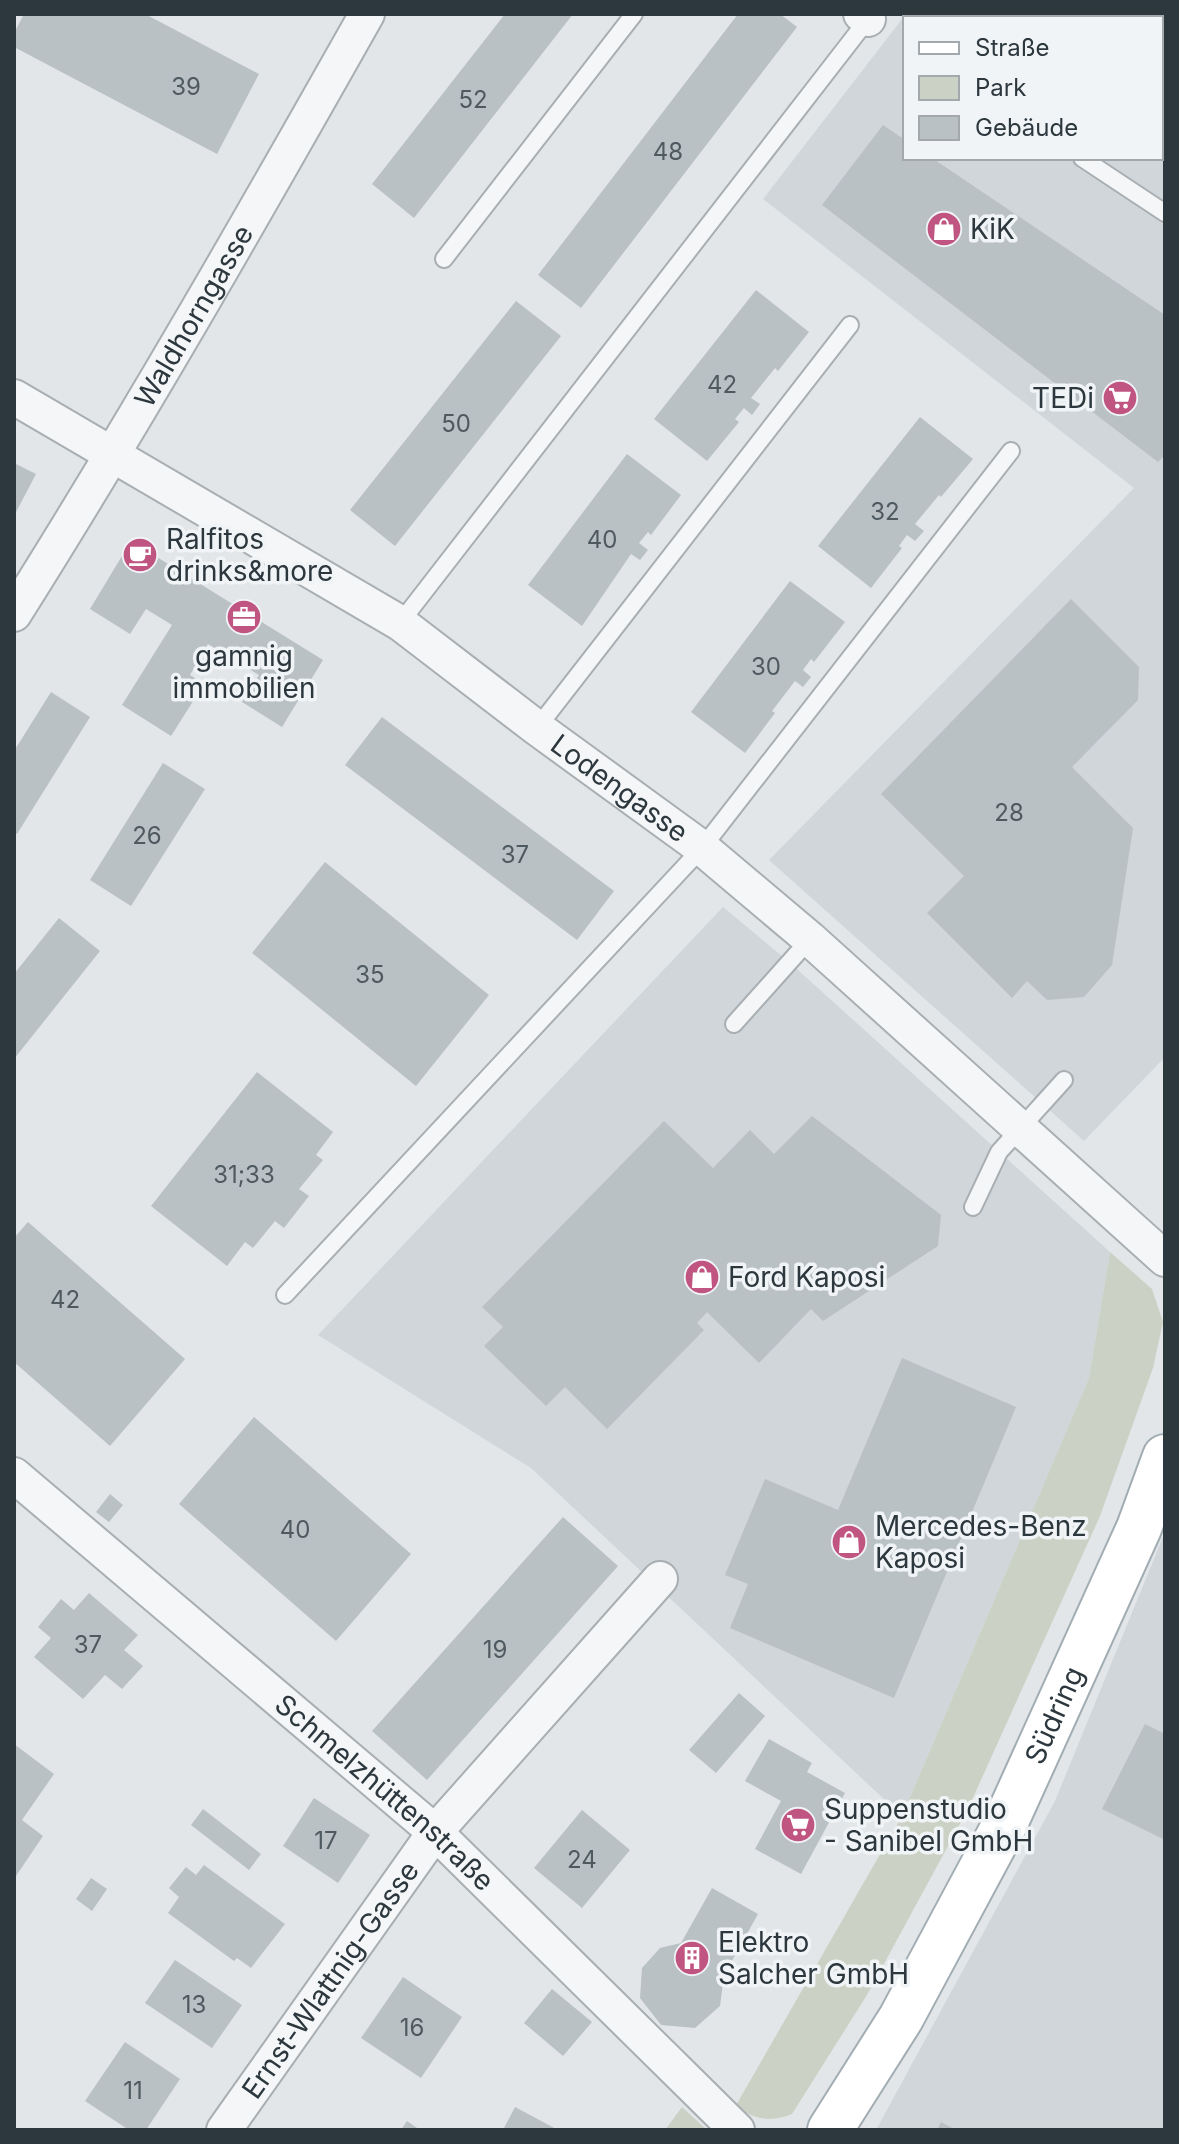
<svg xmlns="http://www.w3.org/2000/svg" width="1179" height="2144" font-family="Inter,sans-serif">
  <style>
    .built { fill: #d0d6da; fill-rule: evenodd }
    .green { fill: #cbd1c4 }
    .building { fill: #b9c1c5 }
    .lines { fill: none; stroke-linecap: round; stroke-linejoin: round }
    .lane-casing { stroke: #a8aeb2; stroke-width: 20 }
    .street-casing { stroke: #a8aeb2; stroke-width: 38 }
    .primary-casing { stroke: #a2adb3; stroke-width: 48 }
    .lane { stroke: #f4f6f7; stroke-width: 16 }
    .street { stroke: #f4f6f7; stroke-width: 34 }
    .primary { stroke: #fff; stroke-width: 44 }
    .labels { text-anchor: middle; dominant-baseline: central; stroke-width: 7; stroke-linejoin: round; paint-order: stroke }
    .number-label { font-size: 24px; fill: #4f5a60 }
    .poi-label { font-size: 28px; fill: #2c373e; stroke: #f1f4f6; text-anchor: start }
    .street-label { font-size: 28px; fill: #2c373e; stroke: #f1f4f6 }
  </style>
  <rect width="100%" height="100%" fill="#e2e6e8"/>
  <path class="built" d="M906,14h259v1043l-81,84 -315,-281 365,-372 -371,-289zM905,18h256v140h-256z
    M723,907l65,54 322,291 -21,126 -187,438 -371,-348 -213,-133z
    M1165,1532v598h-289l179,-329z"/>
  <path class="green" d="M1110,1252l42,37 11,33 -10,46 -53,148 -133,295 -100,184 -75,119c-23,9 -36,5 -57,-7l167,-291 187,-438z
    M682,2107l25,23h-42z"/>
  <path class="building" d="M24,14h121l114,60 -42,80 -203,-107v-14z
    M505,14h68l-159,204 -42,-34z
    M738,14h42l17,13 -216,281 -43,-33z
    M988,14h110l-4,4h-101z
    M883,125l22,15v18h27l233,157v140l-7,7 -336,-257z
    M756,290l53,42 -31,39 -3,-3 -24,30 9,6 -8,11 -8,-7 -9,11 4,3 -32,39 -53,-42z
    M516,301l45,35 -166,210 -45,-36z
    M920,417l53,42 -32,38 -2,-2 -24,29 9,7 -9,10 -8,-6 -8,11 3,2 -31,40 -53,-42z
    M627,454l54,41 -30,40 -3,-3 -9,11 9,7 -8,10 -9,-6 -49,72 -54,-41z
    M14,463l22,11 -22,42z
    M131,541l192,119 -41,67 -40,-25 17,-27 -51,-31 -18,31 14,9 -33,52 -49,-31 50,-80 -26,-16 -16,25 -40,-25z
    M790,581l55,41 -31,40 -3,-3 -8,11 8,7 -8,10 -8,-6 -23,30 3,2 -30,40 -54,-41z
    M1071,599l68,68 -1,33 -66,67 61,61 -21,137 -28,32 -37,3 -20,-19 -15,17 -85,-85 37,-37 -83,-82z
    M51,692l39,25 -73,117 -3,-2v-81z
    M382,717l232,174 -37,49 -232,-175z
    M163,763l42,26 -74,117 -41,-26z
    M325,862l164,133 -73,91 -164,-133z
    M59,918l41,33 -86,108v-85z
    M257,1072l76,60 -17,23 7,5 -24,29 10,7 -25,32 -9,-7 -22,27 -8,-6 -18,24 -76,-60z
    M812,1116l129,99 -3,31 -115,75 -12,-12 -52,54 -52,-51 -10,11 7,7 -97,99 -42,-42 -19,19 -62,-60 19,-19 -21,-20 182,-186 49,47 37,-38 24,24z
    M28,1222l157,137 -75,87 -96,-84v-124z
    M902,1358l114,49 -122,291 -164,-70 18,-44 -23,-9 40,-96 73,31z
    M254,1417l157,137 -75,87 -157,-137z
    M110,1494l13,11 -14,17 -13,-10z
    M563,1517l55,49 -191,214 -55,-49z
    M89,1593l49,42 -14,15 19,16 -21,23 -17,-14 -22,24 -49,-42 17,-19 -13,-11 23,-28 13,11z
    M739,1693l26,23 -49,57 -27,-23z
    M1145,1724l20,10v106l-63,-31z
    M769,1739l43,24 -5,9 38,21 -44,81 -46,-25 26,-48 -36,-20z
    M14,1744l40,30 -32,46 21,16 -29,43z
    M314,1798l56,37 -32,48 -55,-37z
    M203,1809l58,45 -12,16 -58,-45z
    M582,1810l48,40 -48,58 -48,-40z
    M204,1865l81,59 -34,44 -14,-10 -3,3 -66,-48 11,-16 -10,-9 17,-21 10,8z
    M91,1878l16,11 -15,22 -16,-12z
    M712,1888l46,26 -34,61 -4,31 -25,22 -34,-3 -21,-27 2,-30 18,-20 21,-5z
    M175,1960l67,45 -30,43 -67,-45z
    M403,1977l59,40 -41,61 -60,-40z
    M552,1989l40,33 -29,34 -39,-33z
    M125,2042l55,37 -34,51h-17l-44,-29z
    M515,2107l43,23h-55z
    M407,2121l13,9h-19z
    M941,2122l15,8h-19z"/>
  <g class="lines">
    <defs>
      <path id="lane" d="M1082,158l83,55
        M444,259l190,-245
        M400,623l468,-604
        M537,728l313,-403
        M734,1024l76,-85
        M973,1207l26,-55 65,-72
        M285,1295l417,-447 309,-397"/>
      <g id="street">
        <path d="M861,14l7,5"/>
        <path id="s1" d="M14,397l386,226 137,105 165,120 108,91 355,320"/>
        <path id="s2" d="M14,614c124,-197 239,-398 353,-600"/>
        <path id="s3" d="M14,1475l421,357 302,298"/>
        <path id="s4" d="M224,2130l211,-298 225,-253"/>
      </g>
      <g id="primary">
        <path id="s5" d="M830,2130l71,-112 102,-190 136,-300 26,-71"/>
      </g>
    </defs>
    <use href="#lane" class="lane-casing"/>
    <use href="#street" class="street-casing"/>
    <use href="#primary" class="primary-casing"/>
    <use href="#lane" class="lane"/>
    <use href="#street" class="street"/>
    <use href="#primary" class="primary"/>
  </g>
  <defs>
    <symbol id="shop-disc" viewBox="-11 -11 22 22"><circle r="9.5" fill="#bf5580" stroke="#f1f4f6"/><path d="M-5-2.5h2.3a2.7 3.5 0 0 1 5.4 0H5L5.5 6h-11ZM-1.5-2.5h3a1.5 2.3 0 0 0-3 0Z" fill="#fff"/></symbol>
    <symbol id="supermarket-disc" viewBox="-11 -11 22 22"><circle r="9.5" fill="#bf5580" stroke="#f1f4f6"/><path d="M-6-5.5h2.5l.6 2H6L4.5 2H-2.5L-4.4-4H-6ZM-1.5 3.2a1.3 1.3 0 1 0 .1 0ZM3 3.2a1.3 1.3 0 1 0 .1 0Z" fill="#fff"/></symbol>
    <symbol id="cafe-disc" viewBox="-11 -11 22 22"><circle r="9.5" fill="#bf5580" stroke="#f1f4f6"/><path d="M-5.5-4.5H6V0H3Q3 3.5 0 3.5H-2.5Q-5.5 3.5-5.5 0ZM3-3.2v2h1.7v-2ZM-6 4.5H4V6H-6Z" fill="#fff"/></symbol>
    <symbol id="office-disc" viewBox="-11 -11 22 22"><circle r="9.5" fill="#bf5580" stroke="#f1f4f6"/><path d="M-6-3h4V-5.5h4V-3h4V5H-6ZM-1-4.5V-3h2v-1.5ZM-6 0V1H6V0Z" fill="#fff"/></symbol>
    <symbol id="building-disc" viewBox="-11 -11 22 22"><circle r="9.5" fill="#bf5580" stroke="#f1f4f6"/><path d="M-4-6H4V6H1V3H-1V6H-4ZM-2.5-4.3h1.7v1.8h-1.7ZM.8-4.3h1.7v1.8H.8ZM-2.5-1h1.7V.8h-1.7ZM.8-1h1.7V.8H.8Z" fill="#fff"/></symbol>
  </defs>
  <g fill-rule="evenodd">
    <use href="#shop-disc" x="924" y="209" width="40" height="40"/>
    <use href="#supermarket-disc" x="1100" y="378" width="40" height="40"/>
    <use href="#cafe-disc" x="120" y="535" width="40" height="40"/>
    <use href="#office-disc" x="224" y="597" width="40" height="40"/>
    <use href="#shop-disc" x="682" y="1257" width="40" height="40"/>
    <use href="#shop-disc" x="829" y="1522" width="40" height="40"/>
    <use href="#supermarket-disc" x="778" y="1805" width="40" height="40"/>
    <use href="#building-disc" x="672" y="1938" width="40" height="40"/>
  </g>
  <g class="labels">
    <g class="number-label">
      <text x="186" y="86">39</text>
      <text x="473" y="99">52</text>
      <text x="668" y="151">48</text>
      <text x="722" y="384">42</text>
      <text x="456" y="423">50</text>
      <text x="885" y="511">32</text>
      <text x="602" y="539">40</text>
      <text x="766" y="666">30</text>
      <text x="1009" y="812">28</text>
      <text x="147" y="835">26</text>
      <text x="515" y="854">37</text>
      <text x="370" y="974">35</text>
      <text x="244" y="1174">31;33</text>
      <text x="65" y="1299">42</text>
      <text x="295" y="1529">40</text>
      <text x="88" y="1644">37</text>
      <text x="495" y="1649">19</text>
      <text x="326" y="1840">17</text>
      <text x="582" y="1859">24</text>
      <text x="194" y="2004">13</text>
      <text x="412" y="2027">16</text>
      <text x="133" y="2090">11</text>
    </g>
    <g class="poi-label">
      <text x="970" y="229">KiK</text>
      <text x="1094" y="398" text-anchor="end">TEDi</text>
      <text x="166" y="539">Ralfitos<tspan x="166" dy="32">drinks&amp;more</tspan></text>
      <text x="244" y="656" text-anchor="middle">gamnig<tspan x="244" dy="32">immobilien</tspan></text>
      <text x="728" y="1277">Ford Kaposi</text>
      <text x="875" y="1526">Mercedes-Benz<tspan x="875" dy="32">Kaposi</tspan></text>
      <text x="824" y="1809">Suppenstudio<tspan x="824" dy="32">- Sanibel GmbH</tspan></text>
      <text x="718" y="1942">Elektro<tspan x="718" dy="32">Salcher GmbH</tspan></text>
    </g>
    <g class="street-label">
      <text stroke="none"><textPath href="#s2" startOffset="348">Waldhorngasse</textPath></text>
      <text stroke="none"><textPath href="#s1" startOffset="722">Lodengasse</textPath></text>
      <text stroke="none"><textPath href="#s5" startOffset="472">Südring</textPath></text>
      <text stroke="none"><textPath href="#s3" startOffset="488">Schmelzhüttenstraße</textPath></text>
      <text stroke="none"><textPath href="#s4" startOffset="184">Ernst-Wlattnig-Gasse</textPath></text>
    </g>
  </g>
  <rect width="1179" height="2144" fill="none" stroke="#2c373e" stroke-width="32"/>
  <rect x="903" y="16" width="260" height="144" fill="#f1f4f6" stroke="#a2a8ac" stroke-width="2"/>
  <rect x="919" y="42" width="40" height="12" fill="#ffffff" stroke="#a2a8ac" stroke-width="2"/>
  <text x="975" y="56" font-size="24" fill="#2c373e">Straße</text>
  <rect x="919" y="76" width="40" height="24" fill="#cbd1c4" stroke="#a2a8ac" stroke-width="2"/>
  <text x="975" y="96" font-size="24" fill="#2c373e">Park</text>
  <rect x="919" y="116" width="40" height="24" fill="#b9c1c5" stroke="#a2a8ac" stroke-width="2"/>
  <text x="975" y="136" font-size="24" fill="#2c373e">Gebäude</text>
</svg>
